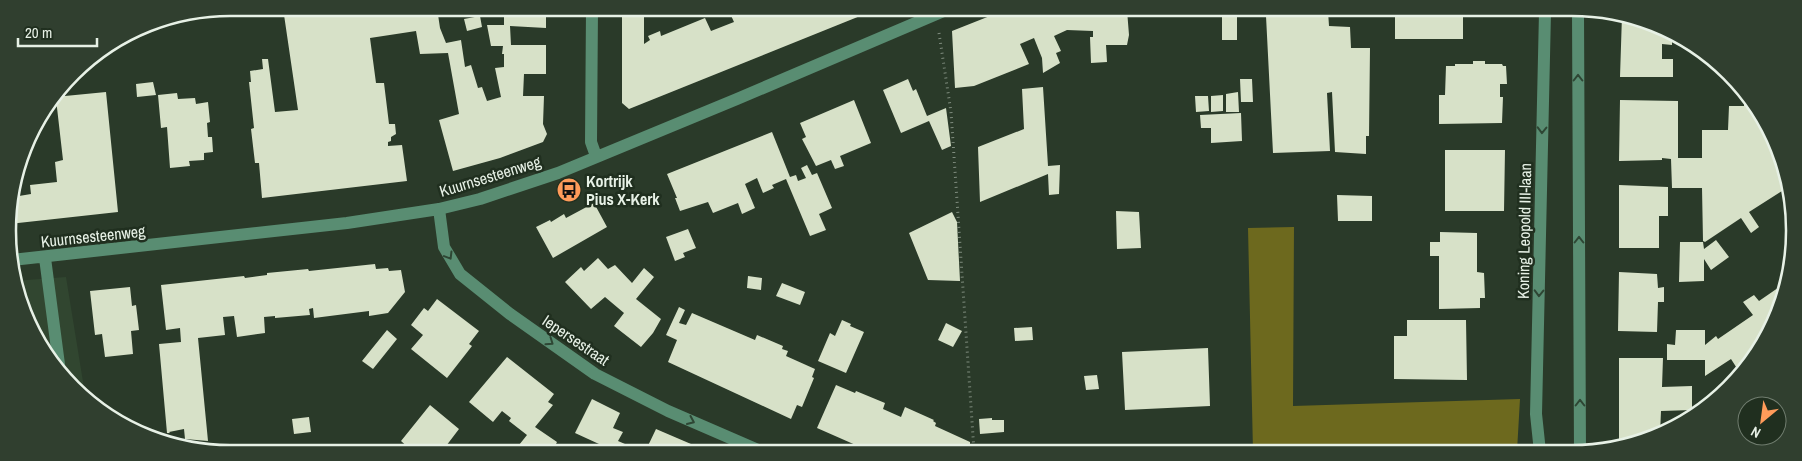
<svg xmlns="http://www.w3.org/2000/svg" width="1802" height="461" font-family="'Archivo Narrow',sans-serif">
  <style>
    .built { fill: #314630 }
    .forest { fill: #6d691e }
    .building { fill: #d7e1c8 }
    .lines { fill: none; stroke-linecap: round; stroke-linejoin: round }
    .path { stroke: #7f8c7e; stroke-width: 3; stroke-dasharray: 1 4; stroke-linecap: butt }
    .minor { stroke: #598d72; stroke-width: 12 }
    .oneway { stroke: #2e4634 }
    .labels { text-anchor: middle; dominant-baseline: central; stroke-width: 5; stroke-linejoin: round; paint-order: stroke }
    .street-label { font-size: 16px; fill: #e7f1e6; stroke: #202f1f }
    .poi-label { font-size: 16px; font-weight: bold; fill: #e7f1e6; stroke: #202f1f; text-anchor: start }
    .rim { fill: none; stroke: #e7f1e6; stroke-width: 2.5 }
  </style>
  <rect width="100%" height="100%" fill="#2a3a29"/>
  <path class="built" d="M66,277l19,117 -32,-28 -38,-78 -1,-7z
    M168,442l90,7h-71z"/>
  <path class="forest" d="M1294,227l-1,179 227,-7 -3,52h-264l-5,-223z"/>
  <path class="building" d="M283,8h154l3,20 6,15 15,-3 4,27 6,-2 7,23 4,-1 5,14 14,-4 -6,-29 9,-1v-13h-2l1,-8h-12l-4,-21h17v-12h-3v-5h45v20l-36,-2 1,19h35v29h-22l-1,22h21l-1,28 4,10 -4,8 -43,16 -47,13 -14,-51 20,-6 -11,-61 -28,1 -4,-23 -46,7 6,45h8l5,41h6l1,10 -5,3v4l-3,1v4l14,-1 5,36 -145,17 -3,-35h-4l-4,-34 3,-1 -5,-46h2l-1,-11 13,-2 -1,-10h6l7,53 23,-2z
    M622,9h22v35l6,-4 -2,-4 12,-5 1,5 44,-18 6,13 23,-9 -6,-13h10l1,2 5,-2 131,1 -246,99 -7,-6z
    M1005,10h122l2,25 -2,10h-21l1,17 -16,1 -1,-26h3v-6l-26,-1 -13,6 7,15 -5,2 4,10 -17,10 -1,-15 -8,-20 -14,6 9,20 -55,22 -19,2 -3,-57z
    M1207,10l30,1v29h-15v-28l-15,2z
    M1307,11h21l1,15 21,1 1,21h19l-1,88h-3v18l-31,-2 -3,-60 -5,1 3,58 -57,2 -7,-137 41,-2z
    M1395,11h49v5h19v23h-68z
    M1622,15l54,22v4h-4v4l-10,-1v15h11v18h-53z
    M480,16l2,11 -15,4 -3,-12z
    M1473,61h12v3h17l1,2h3l1,18h-7v13h3l-1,26 -63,1v-29h6l1,-29h9v-2h18z
    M908,79l5,12 3,-2 11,27 19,-8 5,38 -9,4 -13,-29 -28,12 -18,-43z
    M1240,79h12l1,23h-12z
    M153,82l3,13 -19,2 -1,-13z
    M1043,87l5,79 12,-1 -1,29 -10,1 -1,-21 -68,28 -2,-55 46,-18 -2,-40z
    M64,88l1,8 41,-4 12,120 -109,12 -1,-8 5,-19 18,-3 -1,-9 27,-3 -2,-20 8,-2 -7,-61z
    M1238,92l1,20h-13v-18z
    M177,93l1,6 17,-1 1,6 12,-2 2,20 -3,1 1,14h4l1,15 -9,1v7l-15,1 1,5 -20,2 -3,-41 -6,1 -3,-33z
    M1223,95v16l-12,1v-16z
    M1195,96h13l1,15 -13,1z
    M854,100l17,43 -31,13 4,10 -9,3 -4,-9 -15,6 -14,-27 4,-2 -6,-14z
    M1620,100l58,1v57h24v-28h26l1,-24h15v-3l10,1 3,2 33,80 -41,26 10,15 -8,6 -10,-15 -36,24 -2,-1 -1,-53h-30l-1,-29 -9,-1v2l-43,1z
    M1241,113l1,28 -31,2v-15h-10l-1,-13z
    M772,132l18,45 6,-2 2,6 8,-3 -5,-10 6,-3 5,10 5,-2 15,35 -13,6 7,16 -16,6 -24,-57 -14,6 2,3 -11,5 -6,-15 -12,6 10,24 -13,6 -4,-11 -25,10 -5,-11 -28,9 -5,-13h2l-10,-24z
    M1445,150h60l-1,61h-59z
    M1619,185l49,2v29h-9v32h-40z
    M1337,195l35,1v25h-34z
    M594,203l13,24 -54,31 -17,-31 14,-7 1,2 13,-8 2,4z
    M1116,211l23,1 2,36 -24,1z
    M952,212l5,10 3,59 -32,-1 -19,-47z
    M688,229l8,19 -13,5 2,4 -10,4 -9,-24z
    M1440,232l37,1v39l7,1 1,25h-5v10l-41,1v-53h-9v-14h10z
    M1716,240l13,17 -18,13 -7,-11v22l-25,1 1,-40h23l1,7z
    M598,258l10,11 7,-4 17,18 12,-15 10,9 -18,22 25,20 -8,14 -12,14 -27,-21 10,-13 -19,-16 -14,12 -26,-27 16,-15 3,4z
    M375,264l1,5 12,-1 1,3 12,-1 4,22 -17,21 -19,3v-5l-55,7 -1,-10 -4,1 1,6 -35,3v-2l-11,1 1,16 -28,4 -3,-21 -11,1 2,18 -27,3 10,103 -23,-2 -1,-10 -15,3 1,1h-3l-8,-89 22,-2 -1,-14 -14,2 -5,-45 83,-9 1,2 22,-3v-2l41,-4 1,2z
    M1619,272l38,2 1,14 6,-1v15h-6l-1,30 -39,-1z
    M748,276l14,2 -1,12 -14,-2z
    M1788,281l-17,48 -31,44 -9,-14 -26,17v-16h-38v-16l8,1 1,-15h29v15l11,-9 2,3 35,-24 -10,-13 11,-7 5,6z
    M782,283l23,9 -5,13 -24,-9z
    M130,287l2,19 4,-1 3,25 -8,1 2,23 -28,3 -3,-23 -7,1 -5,-44z
    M437,299l42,32 -10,13 3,2 -25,32 -36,-29 12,-14 -12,-10 13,-17 4,3z
    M679,307l6,3 -6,13 7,2 6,-12 63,27 2,-5 26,11 -1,3 6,2 -2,5 29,13 -3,8 2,1 -12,29 -5,-2 -6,14 -123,-57 9,-22 -11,-5z
    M842,320l9,4 -1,2 14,6 -18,41 -28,-12 12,-28 5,3z
    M1407,320h59l1,60 -73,-1v-43h13z
    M946,323l16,8 -9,16 -15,-7z
    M1032,327l1,13 -18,1 -1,-13z
    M387,330l10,9 -24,30 -11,-8z
    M1208,348l2,58 -85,4 -3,-58z
    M507,357l47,37 -6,8 5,3 -18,22 22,15 -4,8h-27l-7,-5 8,-10 -18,-14 2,-3 -9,-7 -9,11 -24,-20z
    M1619,358h44l-1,29 30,-1v24l-31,1 -1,23 -41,12z
    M1097,375l2,14 -13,1 -2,-14z
    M836,385l19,8 1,-2 29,12 -2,6 18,8 4,-10 29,13 -1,1 3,2 -1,3 35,16v9l-103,-1 -50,-22z
    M592,399l28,14 -7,15 10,4 -5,9 14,6 1,-3 13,6h-50l3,-6 -24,-11z
    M430,405l29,24 -16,21h-32l-10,-9z
    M309,417l2,15 -17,2 -2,-15z
    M992,418v2h12v12l-24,2 -1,-15z
    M656,429l35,15 13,6h-58z"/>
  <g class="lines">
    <path class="path" d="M939,33l12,79 23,339"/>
    <path class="minor" d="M592,9l-1,133 5,14
      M1578,12l2,440
      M439,209l5,38 16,27 50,40 85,60 73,37 90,39
      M45,258l15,114
      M12,260l335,-37 92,-14 41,-10 78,-26 179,-74 209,-89
      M1540,452l-4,-38 9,-402"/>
  </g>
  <defs><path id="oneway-chevron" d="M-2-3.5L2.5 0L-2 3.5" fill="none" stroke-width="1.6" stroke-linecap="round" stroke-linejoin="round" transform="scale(1.25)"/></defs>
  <g class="oneway">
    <use href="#oneway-chevron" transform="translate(1578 78) rotate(-90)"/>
    <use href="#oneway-chevron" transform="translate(1542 130) rotate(91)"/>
    <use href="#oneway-chevron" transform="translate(1579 240) rotate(-90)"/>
    <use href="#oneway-chevron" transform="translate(449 256) rotate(59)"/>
    <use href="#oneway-chevron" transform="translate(1539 293) rotate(91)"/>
    <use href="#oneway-chevron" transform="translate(550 342) rotate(35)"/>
    <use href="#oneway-chevron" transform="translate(1580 403) rotate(-90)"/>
    <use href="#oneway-chevron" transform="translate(691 421) rotate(24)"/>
  </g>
  <defs>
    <symbol id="bus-disc" viewBox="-11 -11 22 22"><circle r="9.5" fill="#ff9b5a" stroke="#202f1f"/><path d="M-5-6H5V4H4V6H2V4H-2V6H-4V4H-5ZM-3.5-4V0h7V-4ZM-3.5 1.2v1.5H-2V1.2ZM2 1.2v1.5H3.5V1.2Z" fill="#111"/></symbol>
  </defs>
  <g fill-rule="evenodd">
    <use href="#bus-disc" x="555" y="176" width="28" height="28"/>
  </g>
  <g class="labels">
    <g class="street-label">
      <text transform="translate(490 176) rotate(-17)">Kuurnsesteenweg</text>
      <text transform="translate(1524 231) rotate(-89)">Koning Leopold III-laan</text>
      <text transform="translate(93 236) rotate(-6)">Kuurnsesteenweg</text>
      <text transform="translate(576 340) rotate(34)">Iepersestraat</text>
    </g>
    <g class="poi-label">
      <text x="586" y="181">Kortrijk<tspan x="586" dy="18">Pius X-Kerk</tspan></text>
    </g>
  </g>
  <path d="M0 0H1802V461H0ZM230 16H1572A214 214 0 0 1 1786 230V231A214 214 0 0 1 1572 445H230A214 214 0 0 1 16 231V230A214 214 0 0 1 230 16Z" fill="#303f2f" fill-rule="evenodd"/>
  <path class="rim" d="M230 16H1572A214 214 0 0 1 1786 230V231A214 214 0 0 1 1572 445H230A214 214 0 0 1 16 231V230A214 214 0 0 1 230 16Z"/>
  <g transform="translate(1762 421) rotate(209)"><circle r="24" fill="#202f1f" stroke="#707d6f"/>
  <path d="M0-4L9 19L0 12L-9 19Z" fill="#ff9b5a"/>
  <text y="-8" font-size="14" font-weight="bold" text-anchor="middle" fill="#e7f1e6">N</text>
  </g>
  <path d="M18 38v8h79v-8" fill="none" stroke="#e7f1e6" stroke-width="2.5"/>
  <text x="25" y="38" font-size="15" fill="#e7f1e6" stroke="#202f1f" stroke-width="4" paint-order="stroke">20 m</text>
</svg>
